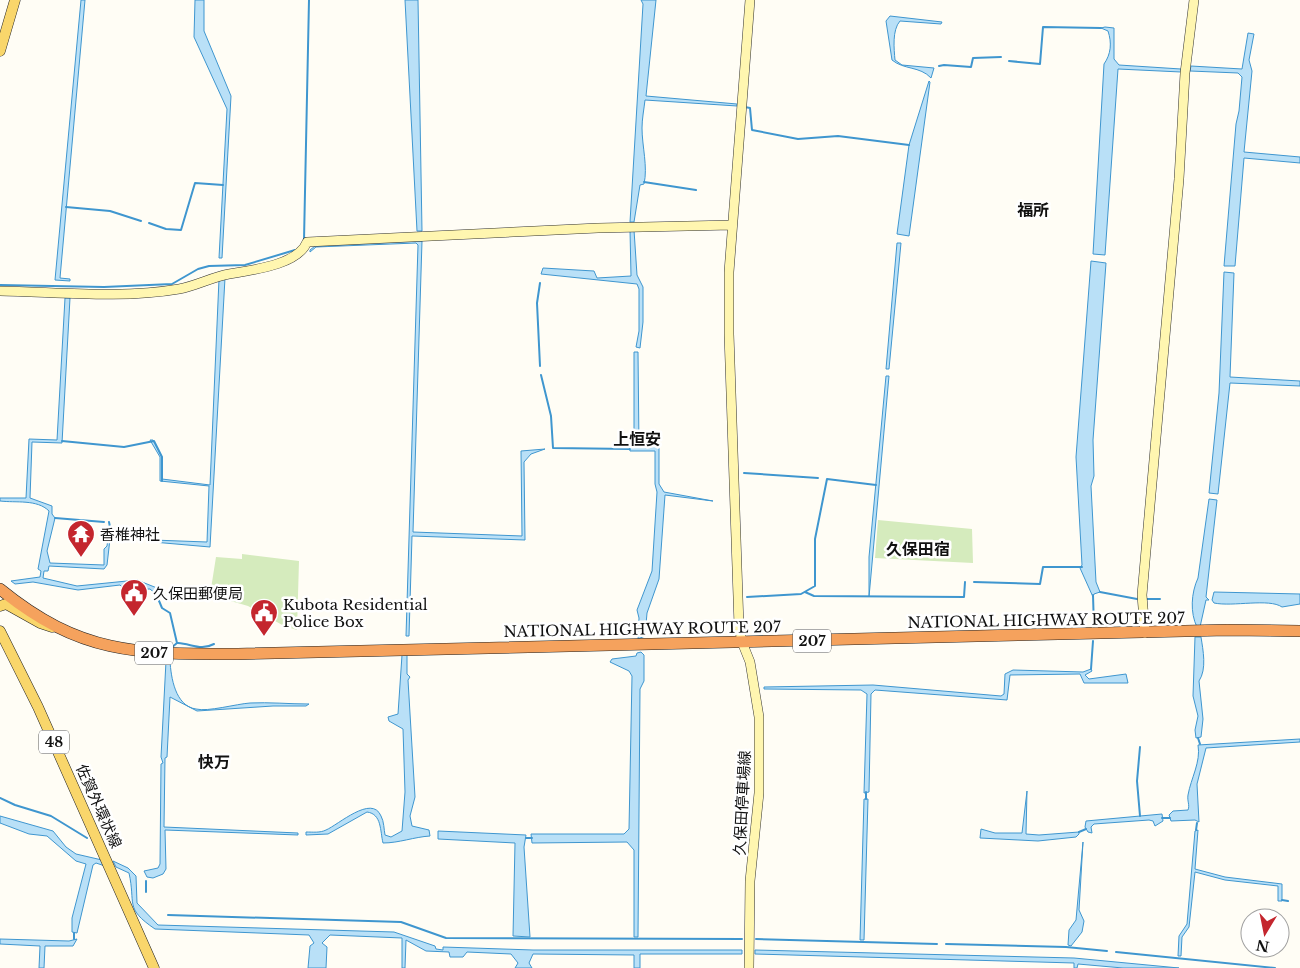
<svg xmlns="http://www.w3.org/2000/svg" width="1300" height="968" font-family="'Libre Baskerville','Noto Sans JP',serif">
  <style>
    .green { fill: #d5ebbd }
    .water { fill: #b9e0f7; stroke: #3f96cf }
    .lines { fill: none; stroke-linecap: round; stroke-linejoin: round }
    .stream { stroke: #3f96cf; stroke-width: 2 }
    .secondary-casing { stroke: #333; stroke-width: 10 }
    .primary-casing { stroke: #222; stroke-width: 11 }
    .highway-casing { stroke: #222; stroke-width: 12 }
    .secondary { stroke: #fff6b0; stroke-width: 9 }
    .primary { stroke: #f9d66b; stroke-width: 10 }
    .highway { stroke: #f5a25d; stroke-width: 11 }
    .labels { text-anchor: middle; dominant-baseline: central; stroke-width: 5; stroke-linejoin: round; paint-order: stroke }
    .shield { fill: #fff; stroke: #585858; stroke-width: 1 }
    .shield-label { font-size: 14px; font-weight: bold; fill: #111 }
    .poi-label { font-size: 15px; fill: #111; stroke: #fff; text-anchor: start }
    .street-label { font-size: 15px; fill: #111; stroke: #fff }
    .neighbourhood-label { font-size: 16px; font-weight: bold; fill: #111; stroke: #fff }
  </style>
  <rect width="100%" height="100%" fill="#fffdf5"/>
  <path class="green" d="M878,520l94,9 1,34 -98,-5z
    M242,554l57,7 -2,69 -13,-4 -36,-20 -38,-11 6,-38 26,2z"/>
  <path class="water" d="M81,0h4l-25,278 10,1v2l-15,-1z
    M195,0h9v31l27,65 -9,162h-3l8,-149 -33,-72z
    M405,0h13l4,231h-5z
    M641,0h15l-10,96 91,8v2l-92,-6c-1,9 -3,19 -3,28 0,18 6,39 2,56l-4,1 -6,37h-4l13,-218z
    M890,16l52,6 -1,2 -41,-3c-8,9 -6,28 -5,39l7,5 32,3 -3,10c-11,-12 -27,-8 -39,-18l-6,-39z
    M1105,27l9,1v31l5,6 62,4v3l-63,-3 -13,186 -12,-1 11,-190c7,-10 8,-21 4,-33l-7,-3z
    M1248,33l6,1 -5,26 3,11 -8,81 56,5v6l-56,-5 -9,108h-11l12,-142 3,-13 3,-34 -4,-4 -48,-2 1,-5 51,3z
    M929,81l1,1 -21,154 -12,-2 12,-89z
    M630,230h4l3,45 6,12v35l-3,26 -4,-1 3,-16v-42l-2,-5 -96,-10 2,-6 51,3 3,7 34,-2z
    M422,241l-9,291 109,4 -1,-85 24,-2 -14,5 -7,8 1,78 -113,-4 -3,100h-3l12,-391 -2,-2 -100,4 -6,5v-2l5,-4z
    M897,243h4l-12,126h-3z
    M1091,261l15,2 -13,177 1,36 -3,10 5,96 4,10 -6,2 -1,3 -13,-29 2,-3 -6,-108z
    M1224,272l10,1 -4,104 70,4v5l-70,-3 -12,111 -9,-1 10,-100z
    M225,278l-15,269 -57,-5v-2l54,2 2,-56 -49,-5v-24l-10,-17h3l9,17v22l48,6 9,-206z
    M65,298h5l-8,145 -30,-1 -2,56 22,8v8l3,4 -8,33 3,12 54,2v-16l3,-3 1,-8 2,1 -3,26 -3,4 -55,-3 -1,5h-4l-1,7 34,8 60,-6 20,8v7l-7,-6c-9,1 -17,-2 -27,-1l-3,-3 -42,5 -45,-8 -18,2 -4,-3 29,-4 1,-6 -3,-2 11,-58c-12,-12 -33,-8 -49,-10v-3h26l3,-59 28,1z
    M634,352h4l1,95 20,-1v38l5,8 49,9 -48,-6 -6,84 -12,34 -2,23 -7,3 1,-21 -2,-8 15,-39 5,-79 -2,-8v-33h-25l-1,-4 5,-1z
    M886,376h3l-20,221v-40z
    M1209,499l8,1 -11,97 3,3h-3l-6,27h-3c-7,-14 -6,-34 1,-49z
    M1214,592l86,2v10l-18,3c-13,-9 -49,0 -68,-4l-2,-3z
    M1195,637h6c2,13 6,32 -2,44l4,38 -2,18 -5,1 -1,-8 3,-14 -5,-20z
    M641,652l3,3v26l-4,8 -2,248h-4v-87l-7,-8 -95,1 -1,-9h93l5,-5 3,-153 -3,-5 -19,-9 2,-3 24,-3 1,-3z
    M402,655h5v19l3,3 -2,3 7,117 -5,19 2,10 17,4 1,6c-16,1 -31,7 -47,7 -3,-12 -1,-29 -16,-31l-39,22 -22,1v-3c7,0 14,1 20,-2 12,-5 46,-36 55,-14 3,5 3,14 4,19l6,2 11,-6 3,-39 -2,-63 -14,-8 -1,-4 10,-3z
    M166,661h4c1,16 5,45 26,48 12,3 40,-5 54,-6 19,-1 39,1 59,1l-3,2h-33l-76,5 -27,-14 -3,60 -2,1 -1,69 134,6v2l-133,-5 1,39 -3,5 -10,4 -6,-1 -3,-6 14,-3 2,-4 1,-100 2,-1 -2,-6z
    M1091,669l1,2 -7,4 4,4 37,-5 2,9h-44l-4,-9 -70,1 -3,25 -132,-10 -4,4 -2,98 -5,1 3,-99 -6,-4 -97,-1v-2l109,-2 128,11 3,-2 1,-20 8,-4 70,2z
    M1300,739v3l-94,6 -9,36 2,38 -4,-2 -24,1 -2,-6 4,-4 15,-1c2,-5 -1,-9 0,-15 3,-17 13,-33 10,-50z
    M1027,791l-1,43 13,1 40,-3v2l-3,3 -38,4 -58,-3 1,-9 14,4h27z
    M864,799h4l-4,141h-4z
    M1162,814l1,7 -8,5 -2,-5 -4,-1 -55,4 -3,3 1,6 -4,-1 -3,-5 1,-6z
    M0,816l53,15 13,16 10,7 26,6 3,6 -9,-3 -3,2 -16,68 -5,-1v-14l14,-54 -10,-3 -29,-25 -18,-2 -29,-11z
    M1198,830l-3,39 30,8 57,7v17h-4v-15l-53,-6 -30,-8 -6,55 -7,10 -1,19h-3l1,-20 8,-12 8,-93z
    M438,831l88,4 -2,12 6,90 -17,-1 2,-93 -77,-4z
    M1083,842l-4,68 5,11 -2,11 -11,14 -3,-1 1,-15 7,-10z
    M113,861l15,7 8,8 1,27 21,22 236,7 41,14 1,3 7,1v-3l90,3h209v4h-102v14h-6v-13l-101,-1 -4,9 3,5h-17l3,-5 -7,-9 -44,-2 -4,5h-13l-1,-5 -23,-1 -20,-11 -1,28h-3v-30l-72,-3 -8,8 5,4 -1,21h-18l2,-22 4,-3 -5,-8 -154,-6c-31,-21 -19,-25 -26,-56l-13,-6z
    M0,939l69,2 8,-2 -4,7h-28l-1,22h-5l1,-22 -40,-2z
    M755,950l319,8 105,10h-56l-45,-4 -1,4h-3v-5l-319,-9z"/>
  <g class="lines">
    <path class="stream" d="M1009,61l31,3 3,-37 58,1
      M939,66l5,-1 27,2 2,-9 28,-1
      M745,107l5,1 2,22 46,9 40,-3 71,9
      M644,182l52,8
      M66,207l44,4 31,10
      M149,223l17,6 15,1 14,-47 28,2
      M304,240l5,-240
      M540,283l-3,20 3,63
      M0,285l104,2 68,-3 26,-15 11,-3 36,-1 50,-15
      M541,375l10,41 2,32 77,1
      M62,441l62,6 30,-6 8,16v24
      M744,473l74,5
      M55,518l49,4
      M109,522l2,10
      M974,582l66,2 3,-17h39
      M805,592l9,4 150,1 1,-15
      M1100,592l37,7
      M1093,595l1,33
      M157,596l5,12 8,5 7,30 -6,5
      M747,597l54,-3 14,-8v-47l12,-60 49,6
      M1147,599h13
      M178,643c14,1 23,8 36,1
      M1091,669l2,-28
      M1198,738l2,6
      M1140,747l-3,34 3,35
      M0,798l15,7 36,11 36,22
      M866,799v-7
      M1162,818h8
      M1196,830l1,-7
      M1079,832l7,-3
      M526,838h6
      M146,881v11
      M1282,900l6,1
      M168,915l233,7 45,16 296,1
      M74,939v-6
      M756,939l181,5
      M946,944l120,3 41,4
      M1116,952l159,16"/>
    <defs>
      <path id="secondary" d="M0,291c58,1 121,8 179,-2 17,-3 33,-12 50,-15 23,-4 69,-9 78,-32l291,-14 134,-3
        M1145,633l-3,-38 37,-416 6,-106 9,-73
        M749,968l1,-87 9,-88v-76l-9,-55 -8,-20 -3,-16 -10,-292v-62l21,-272"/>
      <path id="primary" d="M0,51l15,-51
        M0,606l6,-2 34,19 12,4
        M0,631l38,76 116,261"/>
      <path id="highway" d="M0,589c81,66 138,65 238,65l989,-24 73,1"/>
    </defs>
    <use href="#secondary" class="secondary-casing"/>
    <use href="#primary" class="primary-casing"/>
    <use href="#highway" class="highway-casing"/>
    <use href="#secondary" class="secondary"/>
    <use href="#primary" class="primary"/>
    <use href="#highway" class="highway"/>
  </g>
  <defs>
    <symbol id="temple-pin" viewBox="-11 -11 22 30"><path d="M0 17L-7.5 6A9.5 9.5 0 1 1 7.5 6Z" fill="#c4262e" stroke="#fff"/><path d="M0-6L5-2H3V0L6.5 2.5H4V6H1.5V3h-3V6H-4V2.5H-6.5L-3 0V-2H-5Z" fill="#fff"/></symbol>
    <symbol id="civic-pin" viewBox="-11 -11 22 30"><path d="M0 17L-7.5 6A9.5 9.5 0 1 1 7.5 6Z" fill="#c4262e" stroke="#fff"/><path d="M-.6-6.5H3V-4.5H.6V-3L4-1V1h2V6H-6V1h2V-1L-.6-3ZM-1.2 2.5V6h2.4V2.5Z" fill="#fff"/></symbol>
  </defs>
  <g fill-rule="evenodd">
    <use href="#temple-pin" x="65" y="518" width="32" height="43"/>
    <use href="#civic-pin" x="118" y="577" width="32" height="43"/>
    <use href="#civic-pin" x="248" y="597" width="32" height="43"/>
  </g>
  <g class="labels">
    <g class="shield">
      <rect x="793" y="629.5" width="38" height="23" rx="4"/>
      <rect x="135" y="641.5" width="38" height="23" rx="4"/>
      <rect x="39" y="730.5" width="30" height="23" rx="4"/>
    </g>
    <g class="shield-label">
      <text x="812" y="641">207</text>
      <text x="154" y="653">207</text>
      <text x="54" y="742">48</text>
    </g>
    <g class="poi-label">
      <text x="100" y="534">香椎神社</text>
      <text x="153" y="593">久保田郵便局</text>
      <text x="283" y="604">Kubota Residential<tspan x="283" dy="17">Police Box</tspan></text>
    </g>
    <g class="street-label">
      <text transform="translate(1046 620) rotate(-1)">NATIONAL HIGHWAY ROUTE 207</text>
      <text transform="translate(642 629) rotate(-1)">NATIONAL HIGHWAY ROUTE 207</text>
      <text transform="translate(742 803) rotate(-87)">久保田停車場線</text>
      <text transform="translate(99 806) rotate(66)">佐賀外環状線</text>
    </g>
    <g class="neighbourhood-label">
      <text x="1033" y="210">福所</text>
      <text x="637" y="439">上恒安</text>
      <text x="918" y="549">久保田宿</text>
      <text x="214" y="762">快万</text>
    </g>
  </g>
  <g transform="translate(1265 933) rotate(190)"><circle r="24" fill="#ffffff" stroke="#a0a0a0"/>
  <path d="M0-4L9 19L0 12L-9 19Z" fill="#c4262e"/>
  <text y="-8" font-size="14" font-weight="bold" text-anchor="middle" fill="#111111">N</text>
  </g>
</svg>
